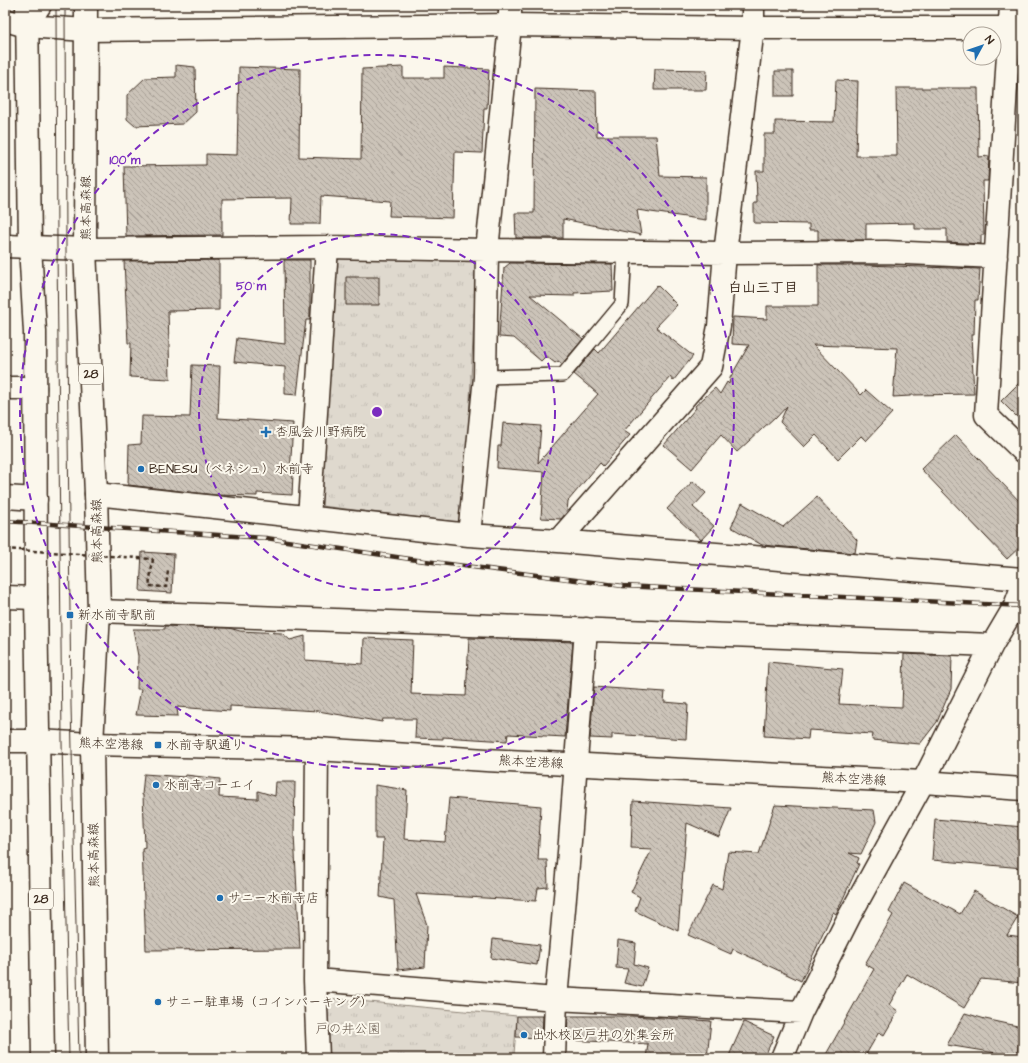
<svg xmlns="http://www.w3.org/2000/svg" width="1028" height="1063" font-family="'Architects Daughter','Klee One',sans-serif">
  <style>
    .grass { fill: url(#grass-tufts); stroke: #8d8276 }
    .building { fill: url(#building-back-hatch); stroke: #3b2a1e }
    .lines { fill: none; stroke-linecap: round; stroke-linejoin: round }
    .service-casing { stroke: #3b2a1e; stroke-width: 16 }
    .minor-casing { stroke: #3b2a1e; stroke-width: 25 }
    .tertiary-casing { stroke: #3b2a1e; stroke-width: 25 }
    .secondary-casing { stroke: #3b2a1e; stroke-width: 25 }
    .primary-casing { stroke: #3b2a1e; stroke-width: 25 }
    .path { stroke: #3b2a1e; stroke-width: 2.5; stroke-dasharray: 4 3; stroke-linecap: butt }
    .service { stroke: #fbf7ec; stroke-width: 13 }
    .minor { stroke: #fbf7ec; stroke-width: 22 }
    .tertiary { stroke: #fbf7ec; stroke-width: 22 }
    .secondary { stroke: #fbf7ec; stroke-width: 22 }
    .primary { stroke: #fbf7ec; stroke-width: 22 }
    .tram { stroke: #3b2a1e; stroke-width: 1 }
    .rail-casing { stroke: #3b2a1e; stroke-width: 4.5 }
    .rail { stroke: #fbf7ec; stroke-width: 3; stroke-dasharray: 9; stroke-linecap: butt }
    .path-bridge { stroke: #3b2a1e; stroke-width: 2.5; stroke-dasharray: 4 3; stroke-linecap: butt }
    .ring { fill: none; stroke: #7b2cbf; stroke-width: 2; stroke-dasharray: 7 5 }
    .poi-dot { fill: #1f6fb2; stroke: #fbf7ec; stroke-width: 1.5 }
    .labels { text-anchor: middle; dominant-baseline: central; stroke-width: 4; stroke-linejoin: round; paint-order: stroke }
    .shield { fill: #fbf7ec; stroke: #75685c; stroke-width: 1 }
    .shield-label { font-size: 12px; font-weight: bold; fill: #3b2a1e }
    .street-label { font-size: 13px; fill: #3b2a1e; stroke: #fbf7ec }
    .poi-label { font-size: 13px; fill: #3b2a1e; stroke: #fbf7ec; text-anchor: start }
    .park-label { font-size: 13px; fill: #64564a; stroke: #fbf7ec }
    .neighbourhood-label { font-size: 14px; font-weight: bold; fill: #3b2a1e; stroke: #fbf7ec }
    .centre { fill: #7b2cbf; stroke: #fbf7ec; stroke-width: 2 }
    .ring-label { font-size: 12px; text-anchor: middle; font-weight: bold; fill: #7b2cbf; stroke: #fbf7ec; stroke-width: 4; stroke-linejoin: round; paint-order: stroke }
  </style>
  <defs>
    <pattern id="grass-tufts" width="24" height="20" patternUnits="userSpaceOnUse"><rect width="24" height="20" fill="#dfd9ce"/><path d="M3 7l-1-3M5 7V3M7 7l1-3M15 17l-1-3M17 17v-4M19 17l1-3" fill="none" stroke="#c0bab0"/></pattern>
    <pattern id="building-back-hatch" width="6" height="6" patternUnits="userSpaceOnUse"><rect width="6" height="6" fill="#ccc4b9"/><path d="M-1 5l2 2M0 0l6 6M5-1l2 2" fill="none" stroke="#a79f96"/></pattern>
  </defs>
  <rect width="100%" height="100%" fill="#fbf7ec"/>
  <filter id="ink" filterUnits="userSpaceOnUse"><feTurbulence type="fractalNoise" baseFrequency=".025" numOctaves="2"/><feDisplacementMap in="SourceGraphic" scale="8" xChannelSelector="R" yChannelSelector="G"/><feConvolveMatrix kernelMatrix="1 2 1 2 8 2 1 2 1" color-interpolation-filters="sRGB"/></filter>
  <g filter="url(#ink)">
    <path class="grass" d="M336,254l141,3 -13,266 -143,-17z
      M316,997l201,19 -3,38 17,3v1h-213z"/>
    <path class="building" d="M176,65l19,2 1,45 -13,12 -48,2 -8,-7v-24l18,-17 31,-1z
      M239,67l61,2 -1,88 62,2 1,-90 41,-2v11h41v-11l45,2 -2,39h-3l-2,45 -27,-1 -2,66 -64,-2 1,-15 -69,-5 -1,28h-29l1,-26 -70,1v36l-96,1 -2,-70 82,-1v-11l31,1z
      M655,69l52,1 -1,20h-52z
      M775,71h18v25h-18z
      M836,80l22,1 -2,75h41l-1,-68h82l1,69 10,-1 -1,25h-5l1,54h-3v9l-34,-2v-13h-32v-6l-49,1v16h-48v-10h-9v-6l-55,-1v-20h3l-1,-32h8v-37h11v-13l59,1z
      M535,89l61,2 1,45h59l4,40 46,1v43l-69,-10 4,25 -78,-16v19h-47l-1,-25h19z
      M219,260v50l-51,1 2,68 -40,-2 1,-34h-3l-4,-82z
      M284,260h26v60h-4l-9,75 -12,-1v-27l-51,-5 3,-24 48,6z
      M510,263l102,1 1,27 -39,2v3l-44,-1 53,44 -21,25 -4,-3 -3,2 -9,-7 -5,5 -27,-23 -15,-1 5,-69z
      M818,265h47l115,4 -2,31h-3l-1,35h-3l3,59 -62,1 -2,1 -17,1 4,-49 -84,-3 48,50 5,-5 26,23 -26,28 -5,-5 -23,23 -22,-24 -12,12 -24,-25 7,-16 -11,12 -1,-1 -38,35 -16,-17 -29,34 -28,-24 32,-37 -1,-2 20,-18 5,6 7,-12 2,2 1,-6 19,-33 -17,-1 1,-27 34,2v-13h51z
      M346,277h33v28h-33z
      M657,285l20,20 -21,22 37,29 -20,25 -3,-4 -46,54 6,4 -27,31 -3,-3 -32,38 -1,11 -6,7 -20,-1 3,-46 -47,-4 1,-22h3l2,-23 38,3 -3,37 60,-69 -24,-20 21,-25 4,4z
      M192,365l28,1 -2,52 75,5 -3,51h3l-1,21 -35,-2v3l-42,-1 -87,-10 1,-40 12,-1 1,-28 48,1z
      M1023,379v44l-22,-22z
      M956,435l67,70v39l-16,15 -86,-90z
      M693,481l13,12 -13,14 21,19 -13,14 -34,-31z
      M817,497l40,43 -2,13 -93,-8 -31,-18 11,-24 41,24z
      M142,552l32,2 -2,39 -32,-2z
      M165,626l64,2 11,3 42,2 8,7 15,-4v24l58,4 1,-26 49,2 -2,54 55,2 3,-58 104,4 -8,95 -57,-3 -1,7 -64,-4v2l-28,-1 1,-19h-33l-1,3 -64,-11 -88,-5v5l-53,-4 1,9 -42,-1 5,-26h-4l1,-33 -5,-27h32z
      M904,654l48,2 -1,33 -14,33 -17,22 -48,-4 1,-6 -64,-4 -1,9 -44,-3 4,-74 75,7 -4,35 63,3z
      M594,687l71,5 -1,10 24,2 -2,35 -74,-5v5l-22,-1z
      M144,774l41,3 1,-2 34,4 -1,18 39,2v-8l17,5 1,-14h19l-1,52 6,115 -154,1 -4,-102 3,-1 -2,-52h-1z
      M375,785l32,5 -3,49 41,3 4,-44 92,8 -3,54h9l1,27 -10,1 -2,13 -120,-7 11,31 -2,42 -27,3 -4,-70 -14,-3 3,-58h-8z
      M633,801l98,7 -12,29 -32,-14 -9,108 -43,-20 5,-14 -9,-5 21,-43 -21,-1z
      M775,805l99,5 2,12 -15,32 -12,-1 10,5 -2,5 2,1 -23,50 -3,-2 -32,69 -68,-32 -2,5 -43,-19 25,-50 9,4 6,-37 31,2z
      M935,819l88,8v41l-91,-8z
      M904,883l56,31 14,-23 44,26 -11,18 16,2v46l-42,-4 -17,29 -57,-34 -18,31 9,6 -14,24 -5,-3 -15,26h-40l50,-89 -9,-5 28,-49 -4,-3z
      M493,939l47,6 -3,20 -46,-7z
      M618,940l18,3 -2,21 14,4 -6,19 -18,-4 4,-14 -12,-1z
      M965,1013l20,6 37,8 -5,29 -15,-3v1l-55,-9z
      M517,1016h26l-1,22 -26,-1z
      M568,1016h64l79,5 -4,37h-61l2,-14 -81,-4z
      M744,1022l30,14 -10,22h-36z"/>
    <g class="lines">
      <defs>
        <path id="service" d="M485,377l78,-2 59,-71 3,-53"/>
        <path id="minor" d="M1011,5l-25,410 37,36
          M5,246l80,3 242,-2 160,3 238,3 161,-1 110,5
          M5,388h30
          M96,494l373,41 89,6 465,38
          M5,497l31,2
          M309,518l18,-271
          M469,535l16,-158 2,-127 23,-225v-20
          M558,541l153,-174 8,-41 6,-73 28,-225v-23
          M5,597l31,1
          M99,611l893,34
          M5,741h33
          M315,980l2,-231
          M318,1058l-3,-78 241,19 245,13
          M554,1058l2,-59 14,-158 16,-212
          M782,1058l19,-46 48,-95 74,-135 69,-137 23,-39 8,-21"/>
        <path id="tertiary" d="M5,20l21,6 60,4 424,-5 243,3h256l14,1
          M26,26l14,-21"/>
        <path id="secondary" d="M38,741l54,3 225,5 169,11 437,22 100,7"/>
        <path id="primary" d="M27,5l3,241 5,86 1,266 7,460
          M86,5l-1,244 11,245 3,117 -7,133 5,314"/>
      </defs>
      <use href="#service" class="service-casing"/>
      <use href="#minor" class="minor-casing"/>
      <use href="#tertiary" class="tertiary-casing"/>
      <use href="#secondary" class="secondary-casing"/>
      <use href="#primary" class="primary-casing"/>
      <path class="path" d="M153,559l-4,27 17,1 2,-16"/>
      <use href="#service" class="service"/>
      <use href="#minor" class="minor"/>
      <use href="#tertiary" class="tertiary"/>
      <use href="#secondary" class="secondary"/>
      <use href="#primary" class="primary"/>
      <path class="tram" d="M56,5l1,243 5,494 7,316
        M65,5l1,244 5,456 8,353"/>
      <defs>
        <path id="rail" d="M5,521l261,17 151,22 206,26 400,20"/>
      </defs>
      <use href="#rail" class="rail-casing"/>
      <use href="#rail" class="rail"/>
      <path class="path-bridge" d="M5,549l148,10"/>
    </g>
  </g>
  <g class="ring">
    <circle cx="377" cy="412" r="178"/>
    <circle cx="377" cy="412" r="357"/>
  </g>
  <g class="poi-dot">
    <path d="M264 426h4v4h4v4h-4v4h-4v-4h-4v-4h4z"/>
    <circle cx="141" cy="469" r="4"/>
    <rect x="66" y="611" width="8" height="8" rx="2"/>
    <rect x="154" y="741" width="8" height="8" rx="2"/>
    <circle cx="156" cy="785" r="4"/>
    <circle cx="220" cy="898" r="4"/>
    <circle cx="158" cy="1002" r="4"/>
    <circle cx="524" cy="1035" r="4"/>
  </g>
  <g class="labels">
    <g class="shield">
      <rect x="79" y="364" width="24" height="20" rx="3"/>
      <rect x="29" y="889" width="24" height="20" rx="3"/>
    </g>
    <g class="shield-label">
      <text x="91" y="374">28</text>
      <text x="41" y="899">28</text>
    </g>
    <g class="street-label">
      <text transform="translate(86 208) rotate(-90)">熊本高森線</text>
      <text transform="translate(97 531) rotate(-91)">熊本高森線</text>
      <text transform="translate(111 744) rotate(2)">熊本空港線</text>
      <text transform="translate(531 762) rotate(3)">熊本空港線</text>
      <text transform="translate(854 779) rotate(3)">熊本空港線</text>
      <text transform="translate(94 855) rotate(-91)">熊本高森線</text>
    </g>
    <g class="poi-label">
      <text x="275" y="432">杏風会川野病院</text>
      <text x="149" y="469">BENESU（ベネシュ）水前寺</text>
      <text x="78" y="615">新水前寺駅前</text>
      <text x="166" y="745">水前寺駅通り</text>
      <text x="164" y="785">水前寺コーエイ</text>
      <text x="228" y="898">サニー水前寺店</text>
      <text x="166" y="1002">サニー駐車場（コインパーキング）</text>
      <text x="532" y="1035">出水校区戸井の外集会所</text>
    </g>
    <g class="park-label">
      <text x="348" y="1029">戸の井公園</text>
    </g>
    <g class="neighbourhood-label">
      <text x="763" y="288">白山三丁目</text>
    </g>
  </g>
  <circle cx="377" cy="412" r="6" class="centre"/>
  <g class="ring-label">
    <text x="125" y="164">100 m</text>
    <text x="251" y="290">50 m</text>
  </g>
  <rect width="1028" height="1063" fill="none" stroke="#fbf7ec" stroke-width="20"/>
  <rect x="10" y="10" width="1008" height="1043" fill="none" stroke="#3b2a1e" stroke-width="1.5" filter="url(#ink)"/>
  <g transform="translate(982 46) rotate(50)"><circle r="19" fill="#fbf7ec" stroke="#aea59a"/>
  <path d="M0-3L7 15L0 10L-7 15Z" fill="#1f6fb2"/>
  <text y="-6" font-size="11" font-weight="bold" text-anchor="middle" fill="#3b2a1e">N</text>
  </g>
</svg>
